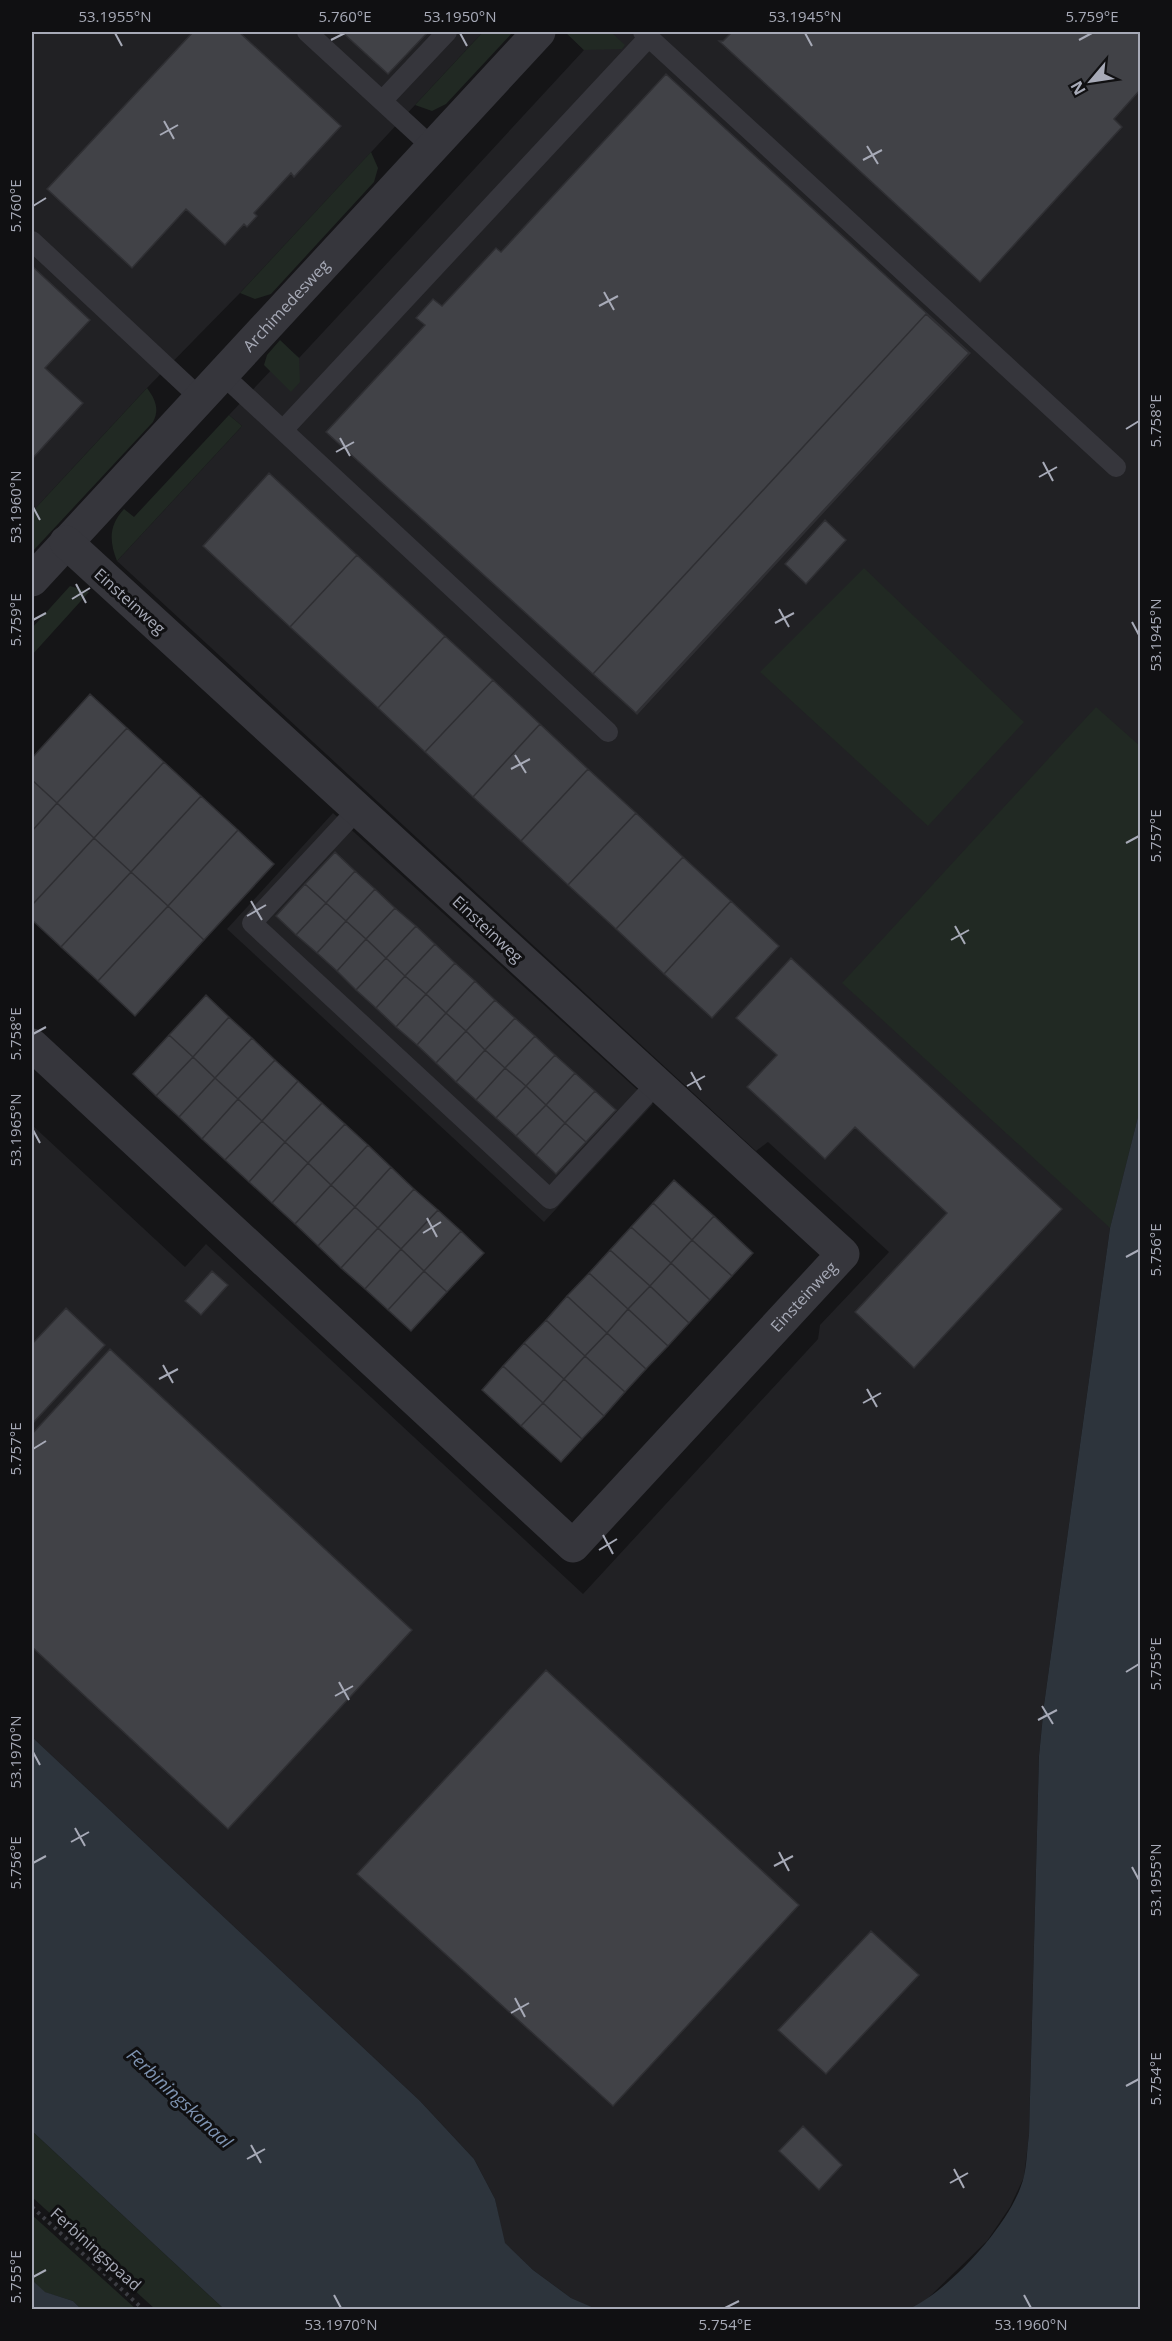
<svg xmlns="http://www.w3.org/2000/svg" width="1172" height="2341" font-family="'Open Sans',sans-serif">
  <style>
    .built { fill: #212124 }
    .green { fill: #212923 }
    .water { fill: #2d343c }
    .building { fill: #414247; stroke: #2f2f33; stroke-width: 1.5 }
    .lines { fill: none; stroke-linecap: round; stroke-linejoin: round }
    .path { stroke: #3c3d43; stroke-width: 4; stroke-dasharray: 3 4.5; stroke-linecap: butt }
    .service { stroke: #36363c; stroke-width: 20 }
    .minor { stroke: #36363c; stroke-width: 33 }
    .ticks { fill: none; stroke: #a7aab7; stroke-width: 2 }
    .labels { text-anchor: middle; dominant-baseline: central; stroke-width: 6; stroke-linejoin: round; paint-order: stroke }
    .street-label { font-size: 16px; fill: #a7aab7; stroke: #101012 }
    .water-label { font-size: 18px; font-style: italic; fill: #7e93b1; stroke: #101012 }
    .neatline { fill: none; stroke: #a7aab7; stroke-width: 2 }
    .ticks-label { font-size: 15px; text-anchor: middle; fill: #a7aab7 }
  </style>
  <rect width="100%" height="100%" fill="#151517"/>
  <path class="built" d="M32,32h451l-243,261 -93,95 -115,124z
    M584,32h556v1077l-30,119 -66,477 -5,51 -10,379 -5,42 -14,30 -23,34 -63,61 -15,8h-313l-25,-12 -38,-28 -29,-27 -9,-44 -21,-40 -54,-58 -388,-364v-612l153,142 21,-23 377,350 235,-255 2,-14 69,-73 -121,-110 -12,9 -639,-590 125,-135 -13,-11 61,-65 9,8 106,-114 179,-194 -9,-9z
    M333,813l320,291 -109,118 -317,-293z"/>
  <path class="green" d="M483,32h30l-67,72 -14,7 -17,-6z
    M565,32h46l14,13 -3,4 -38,1z
    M371,152l7,16 -4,14 -103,112 -16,5 -15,-6z
    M280,340l19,18 1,24 -9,10 -27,-27 3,-10z
    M147,388c8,11 13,21 6,34l-121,130v-40z
    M229,415l13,11 -125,135c-8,-20 -8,-36 7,-52l10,8z
    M864,568l160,154 -96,104 -168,-154z
    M70,586l19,6 -57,63v-27z
    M1096,707l44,39v363l-30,119 -268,-245z
    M32,2131l192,178h-69l-123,-112z
    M32,2215l104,94h-55l-8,-8 -29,-9 -12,-12z"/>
  <path class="water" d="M1140,1109v1200h-231c41,-19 105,-88 115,-133 3,-13 3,-28 5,-41l10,-379 5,-51 66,-477z
    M32,1737l388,364 54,58 21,40 10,44 28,27 38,28 25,11h-372l-192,-178z
    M32,2280l13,12 28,9 8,8h-49z"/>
  <path class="building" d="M193,32h46l102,94 -47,51 -3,-4 -37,40 3,3 -10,11 -3,-3 -19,21 -39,-36 -54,59 -85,-79z
    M342,32h86l-40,42z
    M732,32h408v58l-26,29 8,8 -142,155 -261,-241h4z
    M666,74l304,279 -333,361 -311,-282 99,-107 -9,-7 17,-19 9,7 54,-58 5,4z
    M32,266l58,54 -45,48 38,35 -51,56z
    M926,314l43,39 -333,360 -43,-39z
    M269,473l88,82 -67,72 -87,-81z
    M825,520l21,20 -40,44 -21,-20z
    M357,555l88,81 -67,72 -88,-81z
    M445,636l48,44 -68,72 -47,-44z
    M493,680l47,44 -67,73 -48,-45z
    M90,694l37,34 -70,75 -25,-23v-22z
    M540,724l48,45 -67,72 -48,-44z
    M127,728l37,34 -70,76 -37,-35z
    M164,762l37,34 -70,76 -37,-34z
    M588,769l48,44 -68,72 -47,-44z
    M32,780l25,23 -25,28z
    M201,796l37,34 -70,76 -37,-34z
    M57,803l37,35 -62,67v-74z
    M636,813l47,44 -67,72 -48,-44z
    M238,830l36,34 -70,76 -36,-34z
    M94,838l37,34 -70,75 -29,-27v-15z
    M335,852l20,19 -29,32 -21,-19z
    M683,857l48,44 -67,73 -48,-45z
    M355,871l20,18 -29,32 -20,-18z
    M131,872l37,34 -70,75 -37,-34z
    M305,884l21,19 -30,32 -20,-19z
    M375,889l20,19 -29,31 -20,-18z
    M731,901l48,45 -67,72 -48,-44z
    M326,903l20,18 -29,32 -21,-18z
    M168,906l36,34 -69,76 -37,-35z
    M395,908l21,18 -30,32 -20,-19z
    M346,921l20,18 -29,32 -20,-18z
    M416,926l19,18 -30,32 -19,-18z
    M366,939l20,19 -30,32 -19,-19z
    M435,944l20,19 -29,31 -21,-18z
    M386,958l19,18 -29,32 -20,-18z
    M791,958l271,251 -148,159 -59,-56 92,-99 -92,-86 -30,32 -78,-72 30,-32 -41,-37z
    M455,963l20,18 -29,32 -20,-19z
    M405,976l21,18 -30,33 -20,-19z
    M475,981l20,19 -29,31 -20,-18z
    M426,994l20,19 -29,32 -21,-18z
    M206,995l23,22 -36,40 -24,-22z
    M495,1000l20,18 -30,32 -19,-19z
    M446,1013l20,18 -30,32 -19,-18z
    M229,1017l23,21 -37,40 -22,-21z
    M515,1018l20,18 -30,32 -20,-18z
    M466,1031l19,19 -29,32 -20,-19z
    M169,1035l24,22 -37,39 -23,-22z
    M535,1036l20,19 -29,31 -21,-18z
    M252,1038l23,22 -37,39 -23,-21z
    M485,1050l20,18 -29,32 -20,-18z
    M555,1055l20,18 -29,32 -20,-19z
    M193,1057l22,21 -36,39 -23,-21z
    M275,1060l23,21 -36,40 -24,-22z
    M505,1068l21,18 -30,32 -20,-18z
    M575,1073l20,18 -30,32 -19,-18z
    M215,1078l23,21 -36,40 -23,-22z
    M298,1081l24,22 -37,39 -23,-21z
    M526,1086l20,19 -30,31 -20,-18z
    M595,1091l21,19 -30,32 -21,-19z
    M238,1099l24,22 -37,39 -23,-21z
    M322,1103l23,21 -37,39 -23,-21z
    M546,1105l19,18 -29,32 -20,-19z
    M262,1121l23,21 -36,40 -24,-22z
    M565,1123l21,19 -30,32 -20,-19z
    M345,1124l23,21 -37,40 -23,-22z
    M285,1142l23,21 -36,40 -23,-21z
    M368,1145l23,22 -36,40 -24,-22z
    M308,1163l23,22 -36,39 -23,-21z
    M391,1167l23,22 -36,39 -23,-21z
    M674,1180l40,36 -22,24 -39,-37z
    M331,1185l24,22 -37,39 -23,-22z
    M414,1189l24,21 -37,39 -23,-21z
    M653,1203l39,37 -21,23 -40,-36z
    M355,1207l23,21 -37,40 -23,-22z
    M438,1210l23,21 -37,40 -23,-22z
    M714,1216l39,37 -21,23 -40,-36z
    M631,1227l40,36 -21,23 -40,-36z
    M378,1228l23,21 -36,40 -24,-21z
    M461,1231l23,22 -37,39 -23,-21z
    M692,1240l40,36 -22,24 -39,-37z
    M401,1249l23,22 -36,39 -23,-21z
    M610,1250l40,36 -22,23 -39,-36z
    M671,1263l39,37 -21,23 -39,-37z
    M212,1271l16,14 -27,30 -16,-14z
    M424,1271l23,21 -36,39 -23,-21z
    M589,1273l39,36 -21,24 -40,-37z
    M650,1286l39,37 -21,23 -40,-37z
    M567,1296l40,37 -22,23 -39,-36z
    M66,1308l39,37 -73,79v-80z
    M628,1309l40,37 -22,23 -39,-36z
    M546,1320l39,36 -21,23 -40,-36z
    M607,1333l39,36 -21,23 -40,-36z
    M524,1343l40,36 -21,24 -40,-37z
    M110,1349l302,281 -184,199 -196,-182v-213z
    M585,1356l40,36 -21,24 -40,-37z
    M503,1366l40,37 -22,23 -39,-36z
    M564,1379l40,37 -22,23 -39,-36z
    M543,1403l39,36 -21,23 -40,-36z
    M546,1670l253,235 -186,201 -256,-232z
    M871,1931l48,44 -93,99 -48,-44z
    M803,2126l39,39 -23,25 -40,-39z"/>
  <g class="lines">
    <path class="path" d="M32,2207l112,103"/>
    <path class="service" d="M307,32l125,115
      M643,32l473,435
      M382,101l65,-69
      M32,241l168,157
      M222,374l386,358
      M283,430l366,-393
      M358,809l-106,114 298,276 107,-116"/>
    <g class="minor">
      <path id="s1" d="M32,580l507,-548"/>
      <path id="s2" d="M32,1045l541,501 270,-292 -777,-712"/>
    </g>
  </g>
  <path class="ticks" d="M115,33l7,13M460,33l7,13M805,33l7,13M331,40l14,-7M1079,40l13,-7M164,121l10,18M160,135l18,-10M867,146l11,18M863,160l19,-10M33,206l13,-8M604,292l10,18M599,306l19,-10M1126,429l13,-8M340,438l10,18M336,452l18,-10M1043,462l10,19M1039,477l18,-10M33,507l7,13M76,584l10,19M72,599l18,-11M779,609l10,18M33,620l13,-7M1132,622l7,13M775,623l19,-10M515,755l11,18M511,769l19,-10M1126,843l13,-7M251,901l11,19M247,916l19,-11M955,926l10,18M951,940l18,-10M33,1034l13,-7M691,1072l10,18M687,1086l18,-10M33,1130l7,13M427,1218l10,19M423,1233l18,-11M1126,1257l13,-7M163,1365l10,18M159,1379l19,-10M867,1389l10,18M863,1403l18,-10M33,1449l13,-8M603,1535l10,19M599,1550l18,-11M1126,1672l13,-8M339,1682l10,18M335,1696l18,-10M1042,1706l11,18M1038,1720l19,-10M33,1752l7,13M75,1828l10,18M71,1842l18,-10M779,1852l10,19M33,1863l13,-7M774,1866l19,-10M1132,1867l7,13M515,1998l10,19M511,2013l18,-10M1126,2086l13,-7M251,2145l10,18M247,2159l18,-10M954,2169l10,19M950,2183l18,-10M33,2277l13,-7M334,2295l7,13M1024,2295l7,13M725,2308l14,-7"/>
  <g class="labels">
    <g class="street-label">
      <text stroke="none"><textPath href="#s1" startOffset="374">Archimedesweg</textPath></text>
      <text transform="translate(130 601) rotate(42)">Einsteinweg</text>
      <text transform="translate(488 929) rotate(43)">Einsteinweg</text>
      <text stroke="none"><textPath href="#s2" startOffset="1077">Einsteinweg</textPath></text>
      <text transform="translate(96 2249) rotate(42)">Ferbiningspaad</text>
    </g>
    <g class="water-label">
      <text transform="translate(180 2098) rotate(43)">Ferbiningskanaal</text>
    </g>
  </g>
  <rect width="1172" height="2341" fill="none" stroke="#101012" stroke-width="66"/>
  <g transform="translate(1091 81) rotate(241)" stroke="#101012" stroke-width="4.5" paint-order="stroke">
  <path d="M0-4.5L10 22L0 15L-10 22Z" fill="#a7aab7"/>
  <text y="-9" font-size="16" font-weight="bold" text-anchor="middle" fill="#a7aab7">N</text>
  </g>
  <rect x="33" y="33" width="1106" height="2275" class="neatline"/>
  <g class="ticks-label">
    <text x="115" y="22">53.1955°N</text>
    <text x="345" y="22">5.760°E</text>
    <text x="460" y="22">53.1950°N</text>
    <text x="805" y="22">53.1945°N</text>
    <text x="1092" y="22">5.759°E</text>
    <text transform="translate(16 206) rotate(-90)" y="5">5.760°E</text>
    <text transform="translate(1156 421) rotate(-90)" y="5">5.758°E</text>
    <text transform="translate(16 507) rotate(-90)" y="5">53.1960°N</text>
    <text transform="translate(16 620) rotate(-90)" y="5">5.759°E</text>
    <text transform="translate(1156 635) rotate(-90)" y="5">53.1945°N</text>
    <text transform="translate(1156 836) rotate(-90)" y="5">5.757°E</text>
    <text transform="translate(16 1034) rotate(-90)" y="5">5.758°E</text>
    <text transform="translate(16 1130) rotate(-90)" y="5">53.1965°N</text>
    <text transform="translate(1156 1250) rotate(-90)" y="5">5.756°E</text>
    <text transform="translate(16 1449) rotate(-90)" y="5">5.757°E</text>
    <text transform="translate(1156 1664) rotate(-90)" y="5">5.755°E</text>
    <text transform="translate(16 1752) rotate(-90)" y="5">53.1970°N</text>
    <text transform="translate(16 1863) rotate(-90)" y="5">5.756°E</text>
    <text transform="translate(1156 1880) rotate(-90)" y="5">53.1955°N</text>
    <text transform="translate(1156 2079) rotate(-90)" y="5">5.754°E</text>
    <text transform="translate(16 2277) rotate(-90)" y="5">5.755°E</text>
    <text x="341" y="2330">53.1970°N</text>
    <text x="725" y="2330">5.754°E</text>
    <text x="1031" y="2330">53.1960°N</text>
  </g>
</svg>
